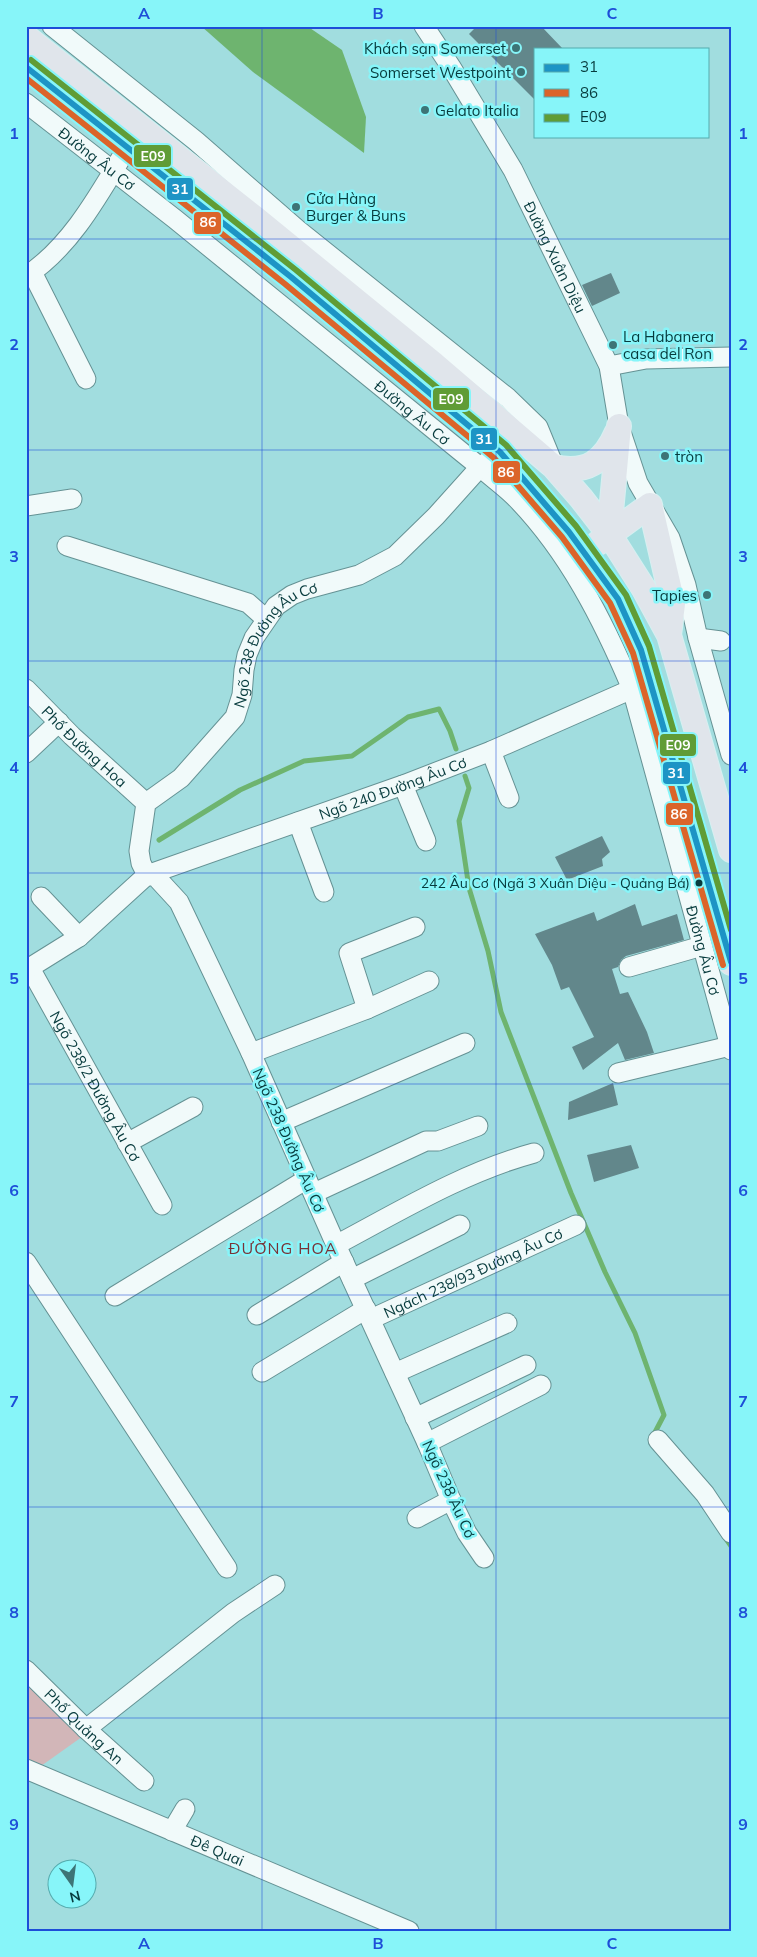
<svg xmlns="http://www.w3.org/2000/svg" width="757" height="1957" font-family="Mulish,sans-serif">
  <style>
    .green { fill: #d2b6b8 }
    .water { fill: #6eb46f }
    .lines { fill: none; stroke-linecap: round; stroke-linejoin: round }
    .stream { stroke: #6eb46f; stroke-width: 5 }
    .building { fill: #62878b }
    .minor-casing { stroke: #659294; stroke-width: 21 }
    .major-casing { stroke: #d5f0f1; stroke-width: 26 }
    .minor { stroke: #f1fafa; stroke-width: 19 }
    .major { stroke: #e0e5eb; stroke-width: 24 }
    .bus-1-casing { stroke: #87f5f9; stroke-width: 10 }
    .bus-2-casing { stroke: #87f5f9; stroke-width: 10 }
    .bus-3-casing { stroke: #87f5f9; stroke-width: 10 }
    .bus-1 { stroke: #1d94c5; stroke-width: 6 }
    .bus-2 { stroke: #db642a; stroke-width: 6 }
    .bus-3 { stroke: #609c36; stroke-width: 6 }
    .grid { fill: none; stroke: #1d4ed8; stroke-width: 1; stroke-opacity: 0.55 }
    .poi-dot { fill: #3d7476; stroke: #87f5f9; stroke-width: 2 }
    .bus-dot { fill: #073b3d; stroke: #87f5f9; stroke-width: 2 }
    .labels { text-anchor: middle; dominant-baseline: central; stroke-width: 5; stroke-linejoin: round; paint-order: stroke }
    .bus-label { font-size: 14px; fill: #073b3d; stroke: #87f5f9; text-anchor: end }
    .poi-label { font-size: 15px; fill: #073b3d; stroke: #87f5f9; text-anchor: start }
    .street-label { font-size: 15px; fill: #073b3d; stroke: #87f5f9 }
    .neighbourhood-label { font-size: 16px; letter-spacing: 1px; fill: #7a3337; stroke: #87f5f9 }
    .line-badge { stroke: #87f5f9; stroke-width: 2 }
    .badge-label { font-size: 14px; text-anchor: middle; font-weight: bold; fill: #fff }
    .neatline { fill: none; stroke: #1d4ed8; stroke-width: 2 }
    .grid-label { font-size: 16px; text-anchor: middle; font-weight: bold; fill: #1d4ed8 }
  </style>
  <rect width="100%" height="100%" fill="#a1dddf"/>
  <path class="green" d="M26,1678l60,56 -45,32 -15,-7z"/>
  <path class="water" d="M201,26h106l35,24 24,67 -2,36 -111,-81z"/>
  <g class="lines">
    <path class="stream" d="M465,776l4,12 -10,33 10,67 19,63 13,61 70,181 34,79 30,61 29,82 -11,21
      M159,840l81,-50 64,-29 48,-5 56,-39 31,-8 11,22 6,18
      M724,1536l7,10"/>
  </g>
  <path class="building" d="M477,26h64l22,23h-27v52l-67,-67z
    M611,273l9,20 -28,13 -10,-21z
    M602,836l8,16 -8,7 1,7 -36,14 -12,-23z
    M635,904l7,22 35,-12 7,26 -58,16 -5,4 -3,7 -6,2 8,25 8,-2 19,40 7,21 -29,7 -7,-17 -35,27 -11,-23 22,-10 -25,-50 -8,3 -9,-25 -17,-31 59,-22 3,9z
    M613,1083l5,22 -50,15 1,-18z
    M631,1145l8,23 -45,14 -7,-27z"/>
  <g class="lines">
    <defs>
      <g id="minor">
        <path d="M52,26l144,115 102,89 210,168 30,29 16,39"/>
        <path id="s1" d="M424,26l27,41 62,103 96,196 10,60 19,57 32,55 16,47 12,53 33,117"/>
        <path id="s2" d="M26,103l149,116 305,248c11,10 24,19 35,30 53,54 88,123 117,192l99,361"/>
        <path d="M32,272l54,107"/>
        <path d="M26,276c45,-29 74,-83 101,-128"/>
        <path d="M609,366l37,-7 85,-2"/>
        <path d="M26,506l46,-7"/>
        <path d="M67,546l181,57 18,16"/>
        <path d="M698,638l23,3"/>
        <path id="s3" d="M26,689l46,47 74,67"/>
        <path d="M491,751l18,47"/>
        <path d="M26,753l33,-31"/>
        <path d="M403,785l23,56"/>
        <path d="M298,822l26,70"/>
        <path d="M41,897l38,40"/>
        <path d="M629,967l73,-21"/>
        <path id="s4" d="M30,968l132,237"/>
        <path id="s5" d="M26,970l53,-33 68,-62 256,-90 88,-34 141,-62"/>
        <path d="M367,1009l-18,-56 66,-26"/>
        <path d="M251,1053l116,-44 62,-28"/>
        <path d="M618,1073l112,-27"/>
        <path d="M281,1122l184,-79"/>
        <path d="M127,1143l66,-36"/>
        <path d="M314,1193l112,-52h12l40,-15"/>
        <path d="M336,1245c64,-34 128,-73 198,-92"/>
        <path d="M26,1262l201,306"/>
        <path d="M352,1279l108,-54"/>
        <path d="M115,1296l192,-117"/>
        <path d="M257,1315l87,-53"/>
        <path id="s6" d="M371,1319l205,-94"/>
        <path d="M262,1372l104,-63"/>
        <path d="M395,1373l112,-50"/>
        <path d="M415,1418l111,-53"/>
        <path d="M658,1440l47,54 26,39"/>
        <path d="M427,1443l114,-58"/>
        <path d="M417,1518l34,-18"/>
        <path id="s7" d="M484,1558l-17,-25 -16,-33 -24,-57 -91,-198 -85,-192 -72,-151 -23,-25 -9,-2 -6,-12 -2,-12 7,-48 35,-25 54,-61 7,-22 2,-25 3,-15 7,-17 22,-32 16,-11 15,-6 52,-14 36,-19 41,-40 44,-49 20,-15"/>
        <path id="s8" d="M26,1670l60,59 58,52"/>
        <path d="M86,1729l147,-116 42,-28"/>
        <path id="s9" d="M26,1769l383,162"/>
        <path d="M172,1831l13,-22"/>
      </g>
      <path id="major" d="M26,37l229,181 179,146 120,103 27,31 28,36 35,55 25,46 62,215
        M26,67l265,210 209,175 69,80 49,67 23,51 90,313
        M554,467c33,7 50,-5 63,-35
        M609,534l10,-108
        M598,543l52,-38 23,99 -4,31"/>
    </defs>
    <use href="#minor" class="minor-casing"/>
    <use href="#major" class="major-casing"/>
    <use href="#minor" class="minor"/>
    <use href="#major" class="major"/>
    <defs>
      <path id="bus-1" d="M26,67l265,210 209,175 69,80 49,67 23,51 90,312"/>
      <path id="bus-2" d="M26,78l259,206 209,174 68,79 48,66 23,50 90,312"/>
      <path id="bus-3" d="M31,60l265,210 210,175 70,81 50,69 23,51 82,284"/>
    </defs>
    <use href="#bus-1" class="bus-1-casing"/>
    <use href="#bus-2" class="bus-2-casing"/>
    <use href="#bus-3" class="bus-3-casing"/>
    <use href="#bus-1" class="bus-1"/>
    <use href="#bus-2" class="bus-2"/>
    <use href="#bus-3" class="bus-3"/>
  </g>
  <path class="grid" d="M262,26v1905M496,26v1905M26,239h705M26,450h705M26,661h705M26,873h705M26,1084h705M26,1295h705M26,1507h705M26,1718h705"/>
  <g class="poi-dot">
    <circle cx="516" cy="48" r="5"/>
    <circle cx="521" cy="72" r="5"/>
    <circle cx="425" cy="110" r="5"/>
    <circle cx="296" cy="207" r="5"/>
    <circle cx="613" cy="345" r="5"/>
    <circle cx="665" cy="456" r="5"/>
    <circle cx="707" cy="595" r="5"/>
  </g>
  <circle class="bus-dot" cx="699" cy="883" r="4.5"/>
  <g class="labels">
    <g class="bus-label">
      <text x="690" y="883">242 Âu Cơ (Ngã 3 Xuân Diệu - Quảng Bá)</text>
    </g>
    <g class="poi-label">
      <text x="506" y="48" text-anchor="end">Khách sạn Somerset</text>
      <text x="511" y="72" text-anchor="end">Somerset Westpoint</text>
      <text x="435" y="110">Gelato Italia</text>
      <text x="306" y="198">Cửa Hàng<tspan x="306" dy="17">Burger &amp; Buns</tspan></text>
      <text x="623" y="336">La Habanera<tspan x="623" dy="17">casa del Ron</tspan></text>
      <text x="675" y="456">tròn</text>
      <text x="697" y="595" text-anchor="end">Tapies</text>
    </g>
    <g class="street-label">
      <text stroke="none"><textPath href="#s2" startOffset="90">Đường Âu Cơ</textPath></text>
      <text stroke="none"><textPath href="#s1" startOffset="266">Đường Xuân Diệu</textPath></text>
      <text stroke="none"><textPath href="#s2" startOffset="495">Đường Âu Cơ</textPath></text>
      <text stroke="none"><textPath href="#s7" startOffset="1054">Ngõ 238 Đường Âu Cơ</textPath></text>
      <text stroke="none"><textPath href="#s3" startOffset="82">Phố Đường Hoa</textPath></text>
      <text stroke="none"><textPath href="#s5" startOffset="415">Ngõ 240 Đường Âu Cơ</textPath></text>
      <text stroke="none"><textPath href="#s2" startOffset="1125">Đường Âu Cơ</textPath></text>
      <text stroke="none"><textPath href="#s4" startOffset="135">Ngõ 238/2 Đường Âu Cơ</textPath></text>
      <text transform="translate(289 1140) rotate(66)">Ngõ 238 Đường Âu Cơ</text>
      <text stroke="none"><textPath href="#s6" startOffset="112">Ngách 238/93 Đường Âu Cơ</textPath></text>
      <text transform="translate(449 1489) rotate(65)">Ngõ 238 Âu Cơ</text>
      <text stroke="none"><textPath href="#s8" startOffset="81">Phố Quảng An</textPath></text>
      <text stroke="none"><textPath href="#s9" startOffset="208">Đê Quai</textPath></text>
    </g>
    <g class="neighbourhood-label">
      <text x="283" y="1248">ĐƯỜNG HOA</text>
    </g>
  </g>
  <g class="line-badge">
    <rect x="133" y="144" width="39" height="24" rx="5" fill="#609c36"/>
    <rect x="166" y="177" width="28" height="24" rx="5" fill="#1d94c5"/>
    <rect x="193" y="211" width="29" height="24" rx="5" fill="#db642a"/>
    <rect x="432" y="387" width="38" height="24" rx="5" fill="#609c36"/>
    <rect x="470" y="427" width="28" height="24" rx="5" fill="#1d94c5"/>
    <rect x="492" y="460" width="29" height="24" rx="5" fill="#db642a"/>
    <rect x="659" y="733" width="38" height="24" rx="5" fill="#609c36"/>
    <rect x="662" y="761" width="29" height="24" rx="5" fill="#1d94c5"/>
    <rect x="665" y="802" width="29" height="24" rx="5" fill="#db642a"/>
  </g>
  <g class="badge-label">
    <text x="153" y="161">E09</text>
    <text x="180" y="194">31</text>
    <text x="208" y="227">86</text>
    <text x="451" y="404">E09</text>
    <text x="484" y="444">31</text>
    <text x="506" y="477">86</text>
    <text x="678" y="750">E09</text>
    <text x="676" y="778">31</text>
    <text x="679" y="819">86</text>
  </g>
  <rect width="757" height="1957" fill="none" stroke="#87f5f9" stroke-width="55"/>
  <rect x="534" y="48" width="175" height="90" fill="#87f5f9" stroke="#54abae"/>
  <rect x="544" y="64" width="25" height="8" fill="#1d94c5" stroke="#54abae"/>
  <text x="580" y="72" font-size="15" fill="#073b3d">31</text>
  <rect x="544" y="89" width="25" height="8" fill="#db642a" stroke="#54abae"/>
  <text x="580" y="98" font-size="15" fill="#073b3d">86</text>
  <rect x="544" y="114" width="25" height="8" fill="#609c36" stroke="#54abae"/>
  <text x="580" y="122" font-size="15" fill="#073b3d">E09</text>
  <g transform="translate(72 1884) rotate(166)"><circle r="24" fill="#87f5f9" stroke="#54abae"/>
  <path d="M0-4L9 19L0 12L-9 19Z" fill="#3d7476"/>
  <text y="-8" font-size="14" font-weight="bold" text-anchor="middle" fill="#073b3d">N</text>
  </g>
  <rect x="28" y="28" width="702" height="1902" class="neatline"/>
  <g class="grid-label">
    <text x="144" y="19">A</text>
    <text x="378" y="19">B</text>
    <text x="612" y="19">C</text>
    <text x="14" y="139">1</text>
    <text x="743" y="139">1</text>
    <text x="14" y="350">2</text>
    <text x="743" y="350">2</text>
    <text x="14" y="562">3</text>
    <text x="743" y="562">3</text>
    <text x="14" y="773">4</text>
    <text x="743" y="773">4</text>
    <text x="14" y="984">5</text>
    <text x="743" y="984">5</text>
    <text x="14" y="1196">6</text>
    <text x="743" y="1196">6</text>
    <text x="14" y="1407">7</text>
    <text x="743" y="1407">7</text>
    <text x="14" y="1618">8</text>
    <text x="743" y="1618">8</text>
    <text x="14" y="1830">9</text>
    <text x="743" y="1830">9</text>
    <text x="144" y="1949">A</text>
    <text x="378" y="1949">B</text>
    <text x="612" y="1949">C</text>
  </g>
</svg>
